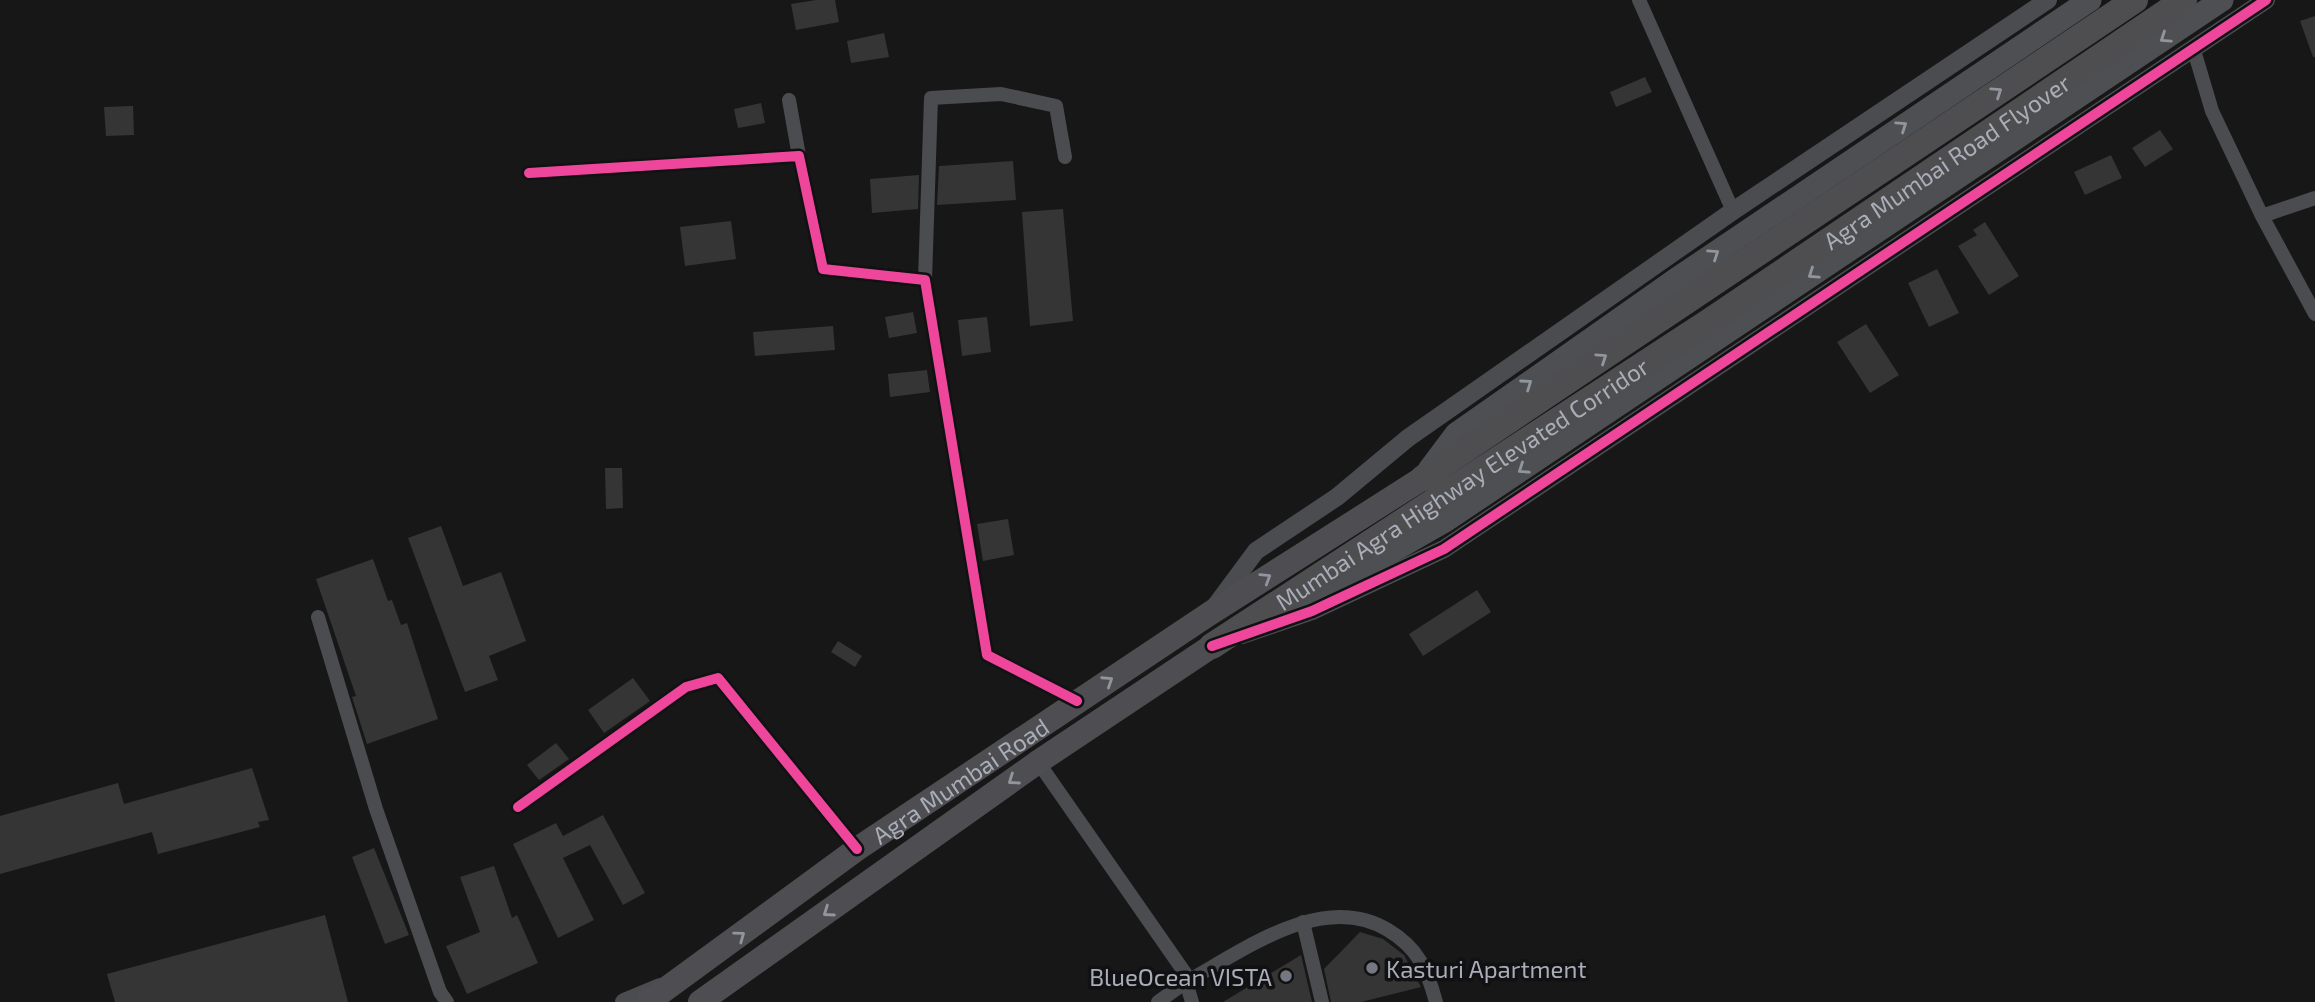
<svg xmlns="http://www.w3.org/2000/svg" width="2315" height="1002" font-family="'Exo 2',sans-serif">
  <style>
    .building { fill: #353536 }
    .lines { fill: none; stroke-linecap: round; stroke-linejoin: round }
    .minor { stroke: #4b4c50; stroke-width: 14 }
    .tertiary { stroke: #4b4c50; stroke-width: 18 }
    .primary { stroke: #4d4f52; stroke-width: 23 }
    .trunk { stroke: #4e4e52; stroke-width: 24 }
    .motorway { stroke: #4e4e51; stroke-width: 26 }
    .cycleway-casing { stroke: #111113; stroke-width: 15 }
    .cycleway { stroke: #ed469a; stroke-width: 10 }
    .oneway { stroke: #91969e }
    .oneway2 { stroke: #92959e }
    .poi-dot { fill: #757880; stroke: #111113; stroke-width: 2.5 }
    .labels { text-anchor: middle; dominant-baseline: central; stroke-width: 7; stroke-linejoin: round; paint-order: stroke }
    .street-label { font-size: 24px; fill: #a8adb8; stroke: #111113 }
    .poi-label { font-size: 24px; fill: #a8adb8; stroke: #111113; text-anchor: start }
  </style>
  <rect width="100%" height="100%" fill="#171717"/>
  <path class="building" d="M816,0h19l4,22 -43,8 -5,-26z
    M2315,16v41h-2l-13,-36z
    M884,33l5,24 -38,6 -4,-22z
    M1645,77l7,15 -36,15 -6,-15z
    M761,103l4,20 -27,5 -4,-19z
    M133,106l1,29 -28,1 -2,-29z
    M2160,130l13,19 -28,18 -13,-19z
    M2111,155l11,23 -37,17 -11,-23z
    M1013,161l3,39 -79,5 2,-39z
    M919,175l-1,34 -46,4 -2,-34z
    M1063,209l10,112 -43,5 -8,-114z
    M731,221l5,38 -51,7 -5,-39z
    M1985,222l34,54 -30,19 -31,-49 19,-11 -4,-5z
    M1937,269l22,44 -30,14 -21,-44z
    M913,312l4,21 -28,5 -4,-21z
    M987,317l4,35 -29,4 -4,-36z
    M1866,324l33,51 -29,18 -33,-51z
    M833,326l2,24 -80,6 -2,-24z
    M927,370l3,22 -40,5 -2,-23z
    M605,468h17l1,40 -17,1z
    M1008,519l6,36 -31,6 -6,-37z
    M441,526l22,60 38,-14 25,69 -37,15 9,24 -33,12 -57,-154z
    M373,559l15,42 4,-1 9,25 6,-2 31,96 -71,25 -15,-47 4,-1 -40,-117z
    M1477,590l14,22 -68,44 -14,-22z
    M838,641l24,15 -7,11 -24,-15z
    M633,678l17,23 -46,32 -16,-23z
    M556,743l13,16 -30,21 -12,-15z
    M252,768l17,52 -11,2 2,5 -102,27 -6,-22 -152,42v-58l118,-33 6,21z
    M603,815l42,78 -22,12 -33,-60 -27,13 31,62 -36,18 -45,-94 43,-21 7,13z
    M374,848l35,87 -24,9 -33,-87z
    M494,866l18,52 5,-3 21,48 -71,31 -21,-48 34,-14 -20,-55z
    M325,915l23,87h-233l-8,-28z
    M1360,932l23,7 21,16 17,32 -60,15h-30l-7,-33z
    M1301,955l11,47h-89z"/>
  <g class="lines">
    <path class="minor" d="M1639,0l94,211
      M2193,47l19,64 50,105 53,98
      M789,100l10,56
      M529,173l270,-17 24,113 102,11 62,375 90,46
      M2262,216l53,-18
      M925,280l6,-182 70,-4 55,12 9,51
      M318,617l58,192 64,183 7,10
      M1038,762l147,211 1,9 -28,20
      M518,807l168,-120 32,-9 139,171
      M1303,922l19,80
      M1192,1002l-6,-20c57,-31 137,-92 202,-52 30,18 39,39 48,72"/>
    <path class="tertiary" d="M1216,605l40,-54 81,-54 71,-59 325,-227 315,-211
      M1242,635l70,-24 132,-62 822,-549
      M624,1002l36,-15"/>
    <path class="primary" d="M1429,470l27,-36 222,-156 412,-278
      M1293,598l33,-9 119,-68 777,-521"/>
    <g class="trunk">
      <path id="s1" d="M648,1002l209,-153 352,-235 214,-136"/>
      <path d="M700,1002l338,-240 174,-116"/>
    </g>
    <g class="motorway">
      <path d="M1423,478l712,-478"/>
      <path id="s2" d="M1212,646l498,-325 474,-321"/>
    </g>
    <defs>
      <path id="cycleway" d="M529,173l270,-17 24,113 102,11 62,375 90,46
        M1212,646l100,-35 132,-62 822,-549
        M518,807l168,-120 32,-9 139,171"/>
    </defs>
    <use href="#cycleway" class="cycleway-casing"/>
    <use href="#cycleway" class="cycleway"/>
  </g>
  <defs><path id="oneway-chevron" d="M-2-3.5L2.5 0L-2 3.5" fill="none" stroke-width="1.6" stroke-linecap="round" stroke-linejoin="round" transform="scale(1.75)"/></defs>
  <g class="oneway">
    <use href="#oneway-chevron" transform="translate(2165 38) rotate(146)"/>
    <use href="#oneway-chevron" transform="translate(1902 126) rotate(-34)"/>
    <use href="#oneway-chevron" transform="translate(1714 254) rotate(-34)"/>
    <use href="#oneway-chevron" transform="translate(1813 274) rotate(146)"/>
    <use href="#oneway-chevron" transform="translate(1527 384) rotate(-35)"/>
    <use href="#oneway-chevron" transform="translate(1523 469) rotate(146)"/>
  </g>
  <g class="oneway2">
    <use href="#oneway-chevron" transform="translate(1997 92) rotate(-34)"/>
    <use href="#oneway-chevron" transform="translate(1602 358) rotate(-34)"/>
    <use href="#oneway-chevron" transform="translate(1266 578) rotate(-32)"/>
    <use href="#oneway-chevron" transform="translate(1108 681) rotate(-33)"/>
    <use href="#oneway-chevron" transform="translate(1013 780) rotate(145)"/>
    <use href="#oneway-chevron" transform="translate(828 912) rotate(145)"/>
    <use href="#oneway-chevron" transform="translate(740 936) rotate(-36)"/>
  </g>
  <g class="poi-dot">
    <circle cx="1372" cy="968" r="7"/>
    <circle cx="1286" cy="976" r="7"/>
  </g>
  <g class="labels">
    <g class="street-label">
      <text stroke="none"><textPath href="#s2" startOffset="880">Agra Mumbai Road Flyover</textPath></text>
      <text stroke="none"><textPath href="#s2" startOffset="298">Mumbai Agra Highway Elevated Corridor</textPath></text>
      <text stroke="none"><textPath href="#s1" startOffset="383">Agra Mumbai Road</textPath></text>
    </g>
    <g class="poi-label">
      <text x="1386" y="968">Kasturi Apartment</text>
      <text x="1272" y="976" text-anchor="end">BlueOcean VISTA</text>
    </g>
  </g>
</svg>
